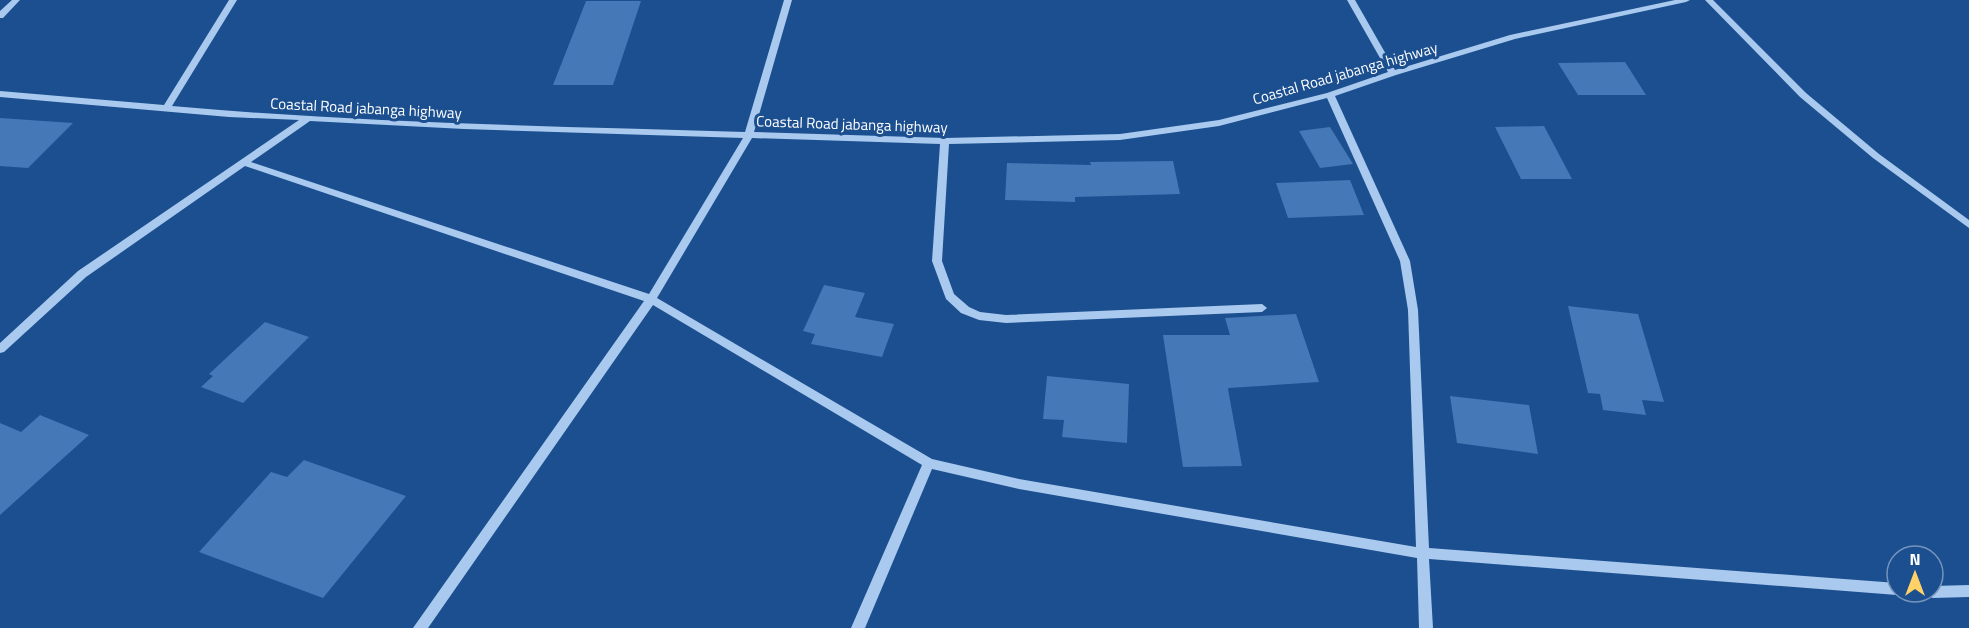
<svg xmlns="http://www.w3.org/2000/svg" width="1969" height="628" font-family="'Titillium Web',sans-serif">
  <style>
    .building { fill: #4478b7 }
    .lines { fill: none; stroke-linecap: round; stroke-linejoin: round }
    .minor { fill: #a9c9ee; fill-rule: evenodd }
    .labels { text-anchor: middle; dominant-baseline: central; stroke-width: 6; stroke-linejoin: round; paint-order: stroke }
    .street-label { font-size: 15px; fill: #fff; stroke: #1b4f8f }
  </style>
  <rect width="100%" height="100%" fill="#1b4f8f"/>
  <path class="building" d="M586,1h55l-28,84h-60z
    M1625,62l21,33h-68l-20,-32z
    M0,118l73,5 -45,45 -28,-2z
    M1544,126l28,53h-51l-26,-52z
    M1330,127l23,37 -33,4 -21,-37z
    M1173,161l7,33 -105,3v5l-70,-2 2,-37 84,2 -1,-3z
    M1350,180l14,35 -76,3 -12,-35z
    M824,285l41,8 -10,24 39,7 -12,33 -71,-13 4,-10 -12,-3z
    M1568,306l70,8 26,88 -22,-2 4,15 -43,-5 -3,-16 -12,-1z
    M1296,314l23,68 -90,6 -1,1 14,77 -59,1 -20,-132h67l-5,-17z
    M265,322l44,15 -66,66 -42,-16 12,-11 -4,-2z
    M1047,376l82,8 -2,59 -65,-6 2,-17 -21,-1z
    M1450,396l79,9 9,49 -81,-11z
    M40,415l49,20 -89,80v-92l21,9z
    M304,460l102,36 -83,102 -124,-46 72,-80 16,5z"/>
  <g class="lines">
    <path class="minor" d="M12,0h8l-17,18h-3v-7z
      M229,0h8l-65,106c191,17 382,20 573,26l39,-132h8l-38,132 191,6 175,-4 99,-14 108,-27 61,-21 -41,-72h8l40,70 115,-35 165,-35h15l-4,2 -171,37 -119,36 -61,21 75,165 8,49 11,238 468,35v9h5l-5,3 -468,-36 4,69h-14l-2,-70 -398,-69 -87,-20 -67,159h-14l71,-163 -269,-160 -225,323h-15l231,-327 -399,-135 -159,111 -82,75 -4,1v-10l78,-72 221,-151 -70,-3 -229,-20v-6l164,14zM1327,98l73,163 8,49 8,237 -397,-68 -87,-20 -275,-161 95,-160 188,6 -8,117 14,38 15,14 18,7 27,3 256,-11 5,-4 -5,-4 -256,11 -26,-3 -11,-5 -15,-13 -12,-33 7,-117 171,-4 99,-14zM310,121l154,8 279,9 -94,156 -398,-132z
      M1705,0h8l93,93 73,61 90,66v8l-96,-70 -73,-61z
      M1969,585v12l-36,1 -5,-2 -1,-4h6v-6z"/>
  </g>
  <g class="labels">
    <g class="street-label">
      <text transform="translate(1345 73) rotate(-16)">Coastal Road jabanga highway</text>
      <text transform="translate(366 108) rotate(3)">Coastal Road jabanga highway</text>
      <text transform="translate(852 124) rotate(2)">Coastal Road jabanga highway</text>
    </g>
  </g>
  <g transform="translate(1915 574)"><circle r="28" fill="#1b4f8f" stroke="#7695bc" stroke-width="1.5"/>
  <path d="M0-4.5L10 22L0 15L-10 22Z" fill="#ffd166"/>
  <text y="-9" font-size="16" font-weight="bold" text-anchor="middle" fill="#ffffff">N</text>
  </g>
</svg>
